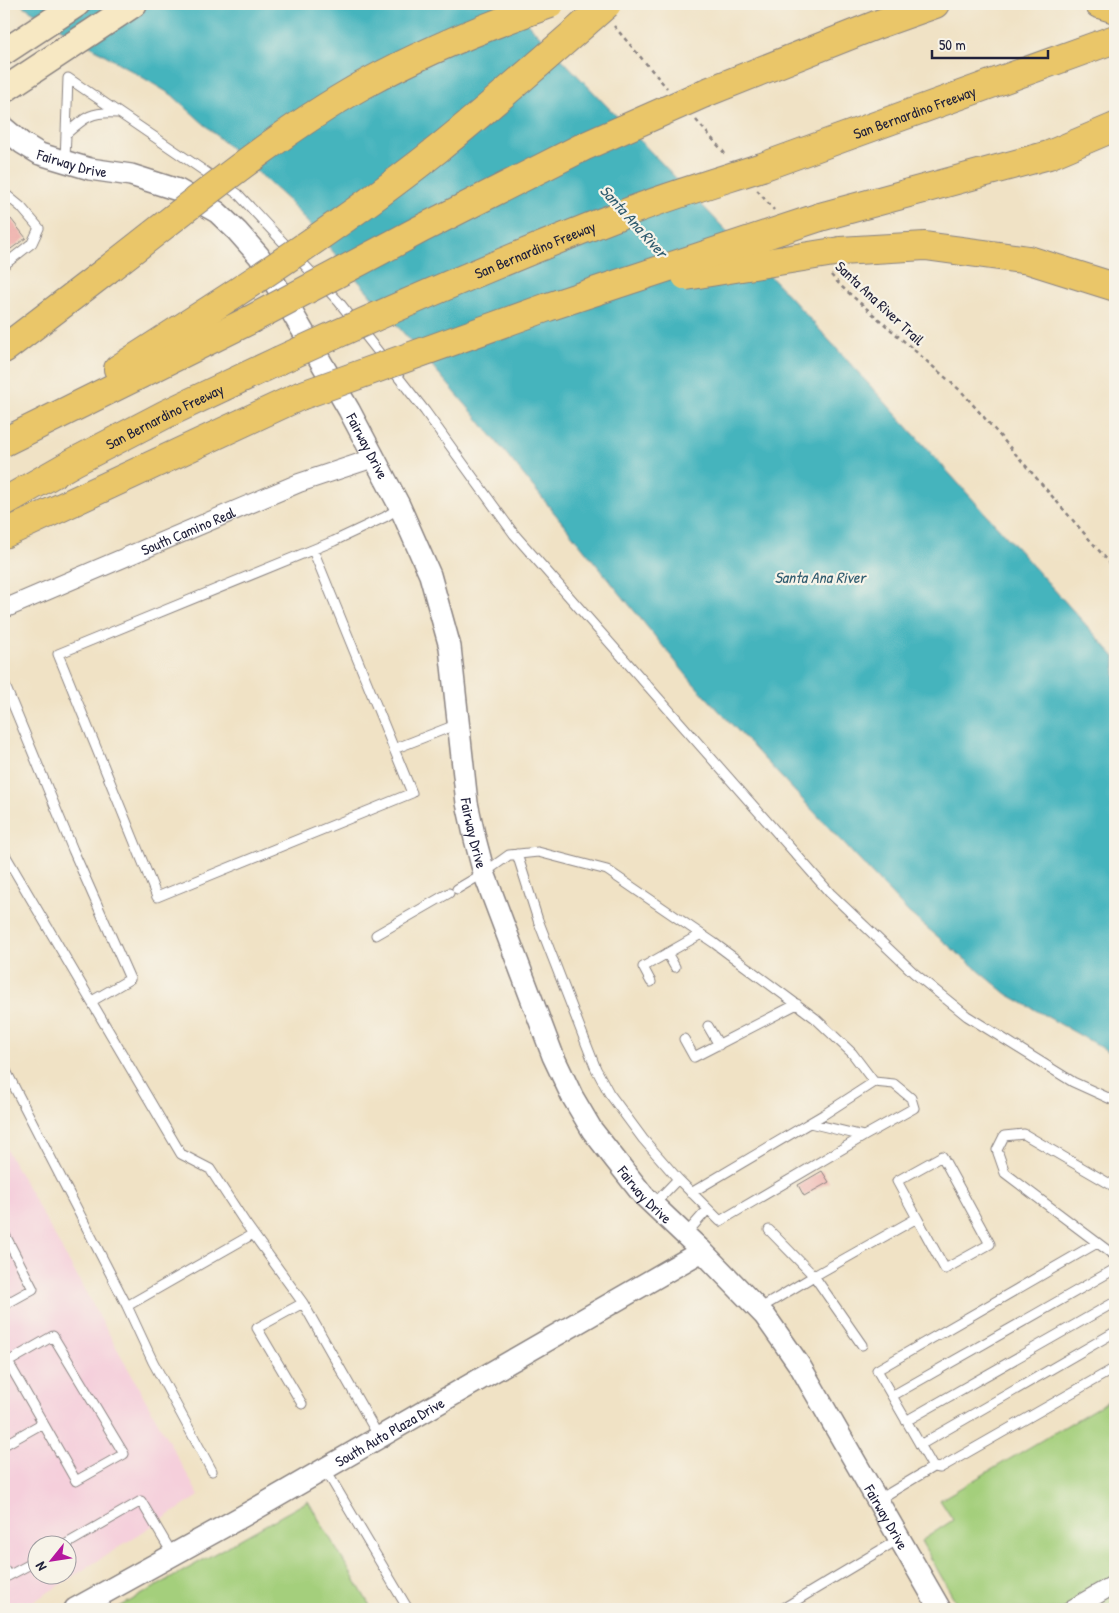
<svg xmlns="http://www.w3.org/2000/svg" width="1119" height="1613" font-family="'Patrick Hand',sans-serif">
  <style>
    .built { fill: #f5cfdb; fill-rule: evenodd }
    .green { fill: #a4cf7c; stroke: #63785c }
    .water { fill: #44b4bd; stroke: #336b7c }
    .building { fill: #eda4a1 }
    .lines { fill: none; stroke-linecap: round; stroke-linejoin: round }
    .service-casing { stroke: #898280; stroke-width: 11 }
    .minor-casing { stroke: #898280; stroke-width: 20 }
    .tertiary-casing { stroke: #898280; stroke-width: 24 }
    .secondary-casing { stroke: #898280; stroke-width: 28 }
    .motorway-casing { stroke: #898280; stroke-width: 30 }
    .path { stroke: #898280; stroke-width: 2.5; stroke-dasharray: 4 4; stroke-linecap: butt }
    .service { stroke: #fff; stroke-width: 9 }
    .minor { stroke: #fff; stroke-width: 18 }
    .tertiary { stroke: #fff; stroke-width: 21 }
    .secondary { stroke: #f7e8c3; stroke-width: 25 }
    .motorway { stroke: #eac669; stroke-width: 28 }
    .motorway-bridge-casing { stroke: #898280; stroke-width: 30; stroke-linecap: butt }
    .motorway-bridge { stroke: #eac669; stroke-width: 28 }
    .labels { text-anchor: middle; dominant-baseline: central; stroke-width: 4.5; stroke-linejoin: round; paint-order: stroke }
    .street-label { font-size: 15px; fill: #22223b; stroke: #f7f3e8 }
    .water-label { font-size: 16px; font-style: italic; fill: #305c6f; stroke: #f7f3e8 }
  </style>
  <rect width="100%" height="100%" fill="#f7f3e8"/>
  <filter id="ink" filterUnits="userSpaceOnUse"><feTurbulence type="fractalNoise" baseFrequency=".02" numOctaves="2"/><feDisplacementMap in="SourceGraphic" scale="10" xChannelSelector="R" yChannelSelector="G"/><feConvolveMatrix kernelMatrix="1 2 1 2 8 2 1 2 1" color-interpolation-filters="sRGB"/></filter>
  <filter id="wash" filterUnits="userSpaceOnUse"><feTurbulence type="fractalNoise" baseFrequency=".0096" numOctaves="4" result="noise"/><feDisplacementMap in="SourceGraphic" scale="20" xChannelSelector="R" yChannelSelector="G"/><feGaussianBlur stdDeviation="1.12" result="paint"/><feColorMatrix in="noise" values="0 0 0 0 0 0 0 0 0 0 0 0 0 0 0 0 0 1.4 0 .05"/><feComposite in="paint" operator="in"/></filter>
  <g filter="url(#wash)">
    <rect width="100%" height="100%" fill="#f0e2c5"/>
    <path class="built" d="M4,1145l195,351 -177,113h-18zM38,1546h30v30h-30z"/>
    <path class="green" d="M1115,1397v212h-155l-39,-68 32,-21 -13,-20z
      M308,1501l64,108h-256z"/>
    <path class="water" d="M20,4h489l282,294 324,359v398l-108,-61 -99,-82 -215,-229 -220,-270 -184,-212 -117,-106z"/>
    <g id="blocks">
      <path class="building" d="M11,219l15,19 -22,16v-30z
        M822,1171l7,11 -25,14 -6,-11z"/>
    </g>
  </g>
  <g filter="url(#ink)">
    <use href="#blocks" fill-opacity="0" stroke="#898280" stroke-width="1"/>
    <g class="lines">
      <defs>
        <path id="service" d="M66,134c19,-17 26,-23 52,-21
          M65,161l3,-83 170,116 101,108 86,109 89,123 316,359 84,80 53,43 106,66 42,19
          M4,193l17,14 18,21 -7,15 -28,22
          M399,508l-14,9 -51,24 -276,113 99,243 255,-104 -18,-44 64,-25
          M313,550l81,199
          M4,683l69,167 57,129 -38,22
          M4,853l177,301 29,15 36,55 57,79 76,134
          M517,854l21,66 58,149 13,24 34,46 35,40 30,30 -23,26
          M457,889l27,-16 25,-18 29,-3 69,18 107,73 101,75 37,35 22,29 -51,33 -132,78
          M376,935l73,-42
          M667,953l8,14
          M651,982l-8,-15 58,-33
          M708,1026l11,19
          M684,1039l10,18 103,-53
          M4,1067l123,239
          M810,1123l54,13 50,-28 -3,-10 -17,-14 -20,-2
          M1115,1187l-91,-53 -20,2 -7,14 8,23 110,83
          M654,1204l24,-25
          M708,1209l12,12 144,-85
          M4,1233l29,56 -29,16
          M759,1309l55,-33 -45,-46
          M862,1345l-48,-69 103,-58 28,51 45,-25 -48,-88 -45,25 20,37
          M892,1396l223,-127
          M302,1404l-45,-76 46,-25
          M906,1421l209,-119
          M4,1445l39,-22 -35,-61 45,-26 71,118 -48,27 -33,-58
          M920,1445l195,-113
          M933,1467l-56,-97 220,-127
          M325,1469l83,140
          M212,1471l-59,-109 -26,-56 126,-72
          M878,1500l55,-33 7,1 175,-100
          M63,1546l78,-45 32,54
          M4,1569l4,7 30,-16
          M782,1609l117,-70"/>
        <g id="minor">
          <path id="s1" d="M4,609l295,-126 75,-25"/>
          <path d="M1072,1609l43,-25"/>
        </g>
        <g id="tertiary">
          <path id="s2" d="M4,128l18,15 18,11 50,15 41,6 47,15 39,22 20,19 22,25 90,154 50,95 31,70 20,72 17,156 8,36 9,34 69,183 19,40 20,34 51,65 59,56 63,65 35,50 140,243"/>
          <path id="s3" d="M75,1609l168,-93 459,-265"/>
        </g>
        <path id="secondary" d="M4,52l73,-48
          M4,90l130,-86"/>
        <g id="motorway">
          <path d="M1099,4l16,5"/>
          <path d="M705,93l171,-68 59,-21"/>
          <path id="s4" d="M762,167l353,-128"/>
          <path d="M820,217l229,-62 66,-28"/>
          <path d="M840,251l85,-5 104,14 86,27"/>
          <path d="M4,349l102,-78"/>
          <path d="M118,369l116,-75"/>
          <path d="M4,442l246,-122"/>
          <path id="s5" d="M4,502l70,-40 92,-48 112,-53"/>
          <path d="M4,534l296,-138"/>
        </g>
      </defs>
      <use href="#service" class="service-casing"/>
      <use href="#minor" class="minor-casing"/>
      <use href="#tertiary" class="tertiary-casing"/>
      <use href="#secondary" class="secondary-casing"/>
      <use href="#motorway" class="motorway-casing"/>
      <path class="path" d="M614,26l53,62
        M696,120l31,36
        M757,190l17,20
        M831,275l11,12 120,105 153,177"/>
      <use href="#service" class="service"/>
      <use href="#minor" class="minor"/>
      <use href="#tertiary" class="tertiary"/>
      <use href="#secondary" class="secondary"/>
      <use href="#motorway" class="motorway"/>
      <defs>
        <g id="motorway-bridge">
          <path d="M106,271c83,-64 165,-134 257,-186 60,-33 123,-59 187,-81"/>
          <path d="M686,276l154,-25"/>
          <path d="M234,294c70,-46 139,-93 204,-145 58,-47 113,-96 169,-145"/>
          <path d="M250,320l171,-91 162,-82 122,-54"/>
          <path id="s6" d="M278,361c117,-54 235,-105 355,-151 42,-16 86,-29 129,-43"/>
          <path d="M300,396l248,-89 272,-90"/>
        </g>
      </defs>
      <use href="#motorway-bridge" class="motorway-bridge-casing"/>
      <use href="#motorway-bridge" class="motorway-bridge"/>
    </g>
  </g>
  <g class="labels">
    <g class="street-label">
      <text stroke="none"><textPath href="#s4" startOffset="162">San Bernardino Freeway</textPath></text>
      <text stroke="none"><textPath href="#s2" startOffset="78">Fairway Drive</textPath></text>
      <text stroke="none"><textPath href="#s6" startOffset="280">San Bernardino Freeway</textPath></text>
      <text transform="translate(880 303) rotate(43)">Santa Ana River Trail</text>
      <text stroke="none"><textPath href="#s5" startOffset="182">San Bernardino Freeway</textPath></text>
      <text stroke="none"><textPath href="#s2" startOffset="512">Fairway Drive</textPath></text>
      <text stroke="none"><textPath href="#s1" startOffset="200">South Camino Real</textPath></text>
      <text stroke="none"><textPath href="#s2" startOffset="918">Fairway Drive</textPath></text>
      <text stroke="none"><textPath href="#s2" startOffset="1322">Fairway Drive</textPath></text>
      <text stroke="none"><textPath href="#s3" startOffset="361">South Auto Plaza Drive</textPath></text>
      <text stroke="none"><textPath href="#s2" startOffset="1728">Fairway Drive</textPath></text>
    </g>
    <g class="water-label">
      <text transform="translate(634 221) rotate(48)">Santa Ana River</text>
      <text x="820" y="577">Santa Ana River</text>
    </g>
  </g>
  <rect width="1119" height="1613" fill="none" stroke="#f7f3e8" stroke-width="20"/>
  <g transform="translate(52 1560) rotate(240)"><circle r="24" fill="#f7f3e8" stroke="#a29fa3"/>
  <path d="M0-4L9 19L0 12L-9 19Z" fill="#b5179e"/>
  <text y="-8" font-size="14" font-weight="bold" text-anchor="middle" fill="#22223b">N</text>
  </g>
  <path d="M932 50v8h116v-8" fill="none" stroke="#22223b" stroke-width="2.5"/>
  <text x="939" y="50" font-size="15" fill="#22223b" stroke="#f7f3e8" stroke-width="4" paint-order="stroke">50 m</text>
</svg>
